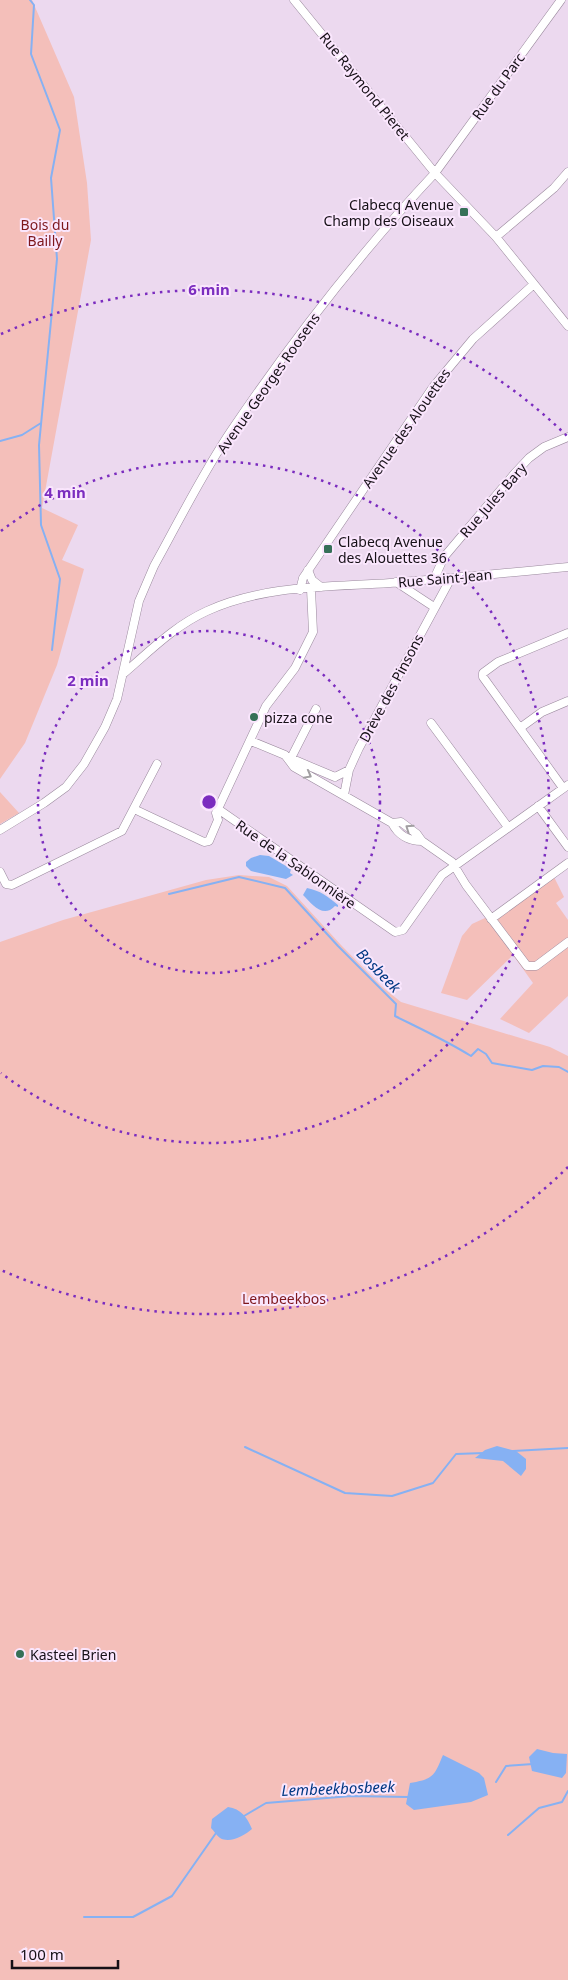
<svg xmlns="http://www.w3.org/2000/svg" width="568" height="1980" font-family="'Noto Sans',sans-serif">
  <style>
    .green { fill: #f4bfba }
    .water { fill: #86b1f3 }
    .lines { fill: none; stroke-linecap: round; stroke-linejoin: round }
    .stream { stroke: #86b1f3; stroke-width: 2 }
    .minor-casing { stroke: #9a899d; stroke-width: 9 }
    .minor { stroke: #fff; stroke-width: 8 }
    .oneway { stroke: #a29fa2 }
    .ring { fill: none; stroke: #7b2cbf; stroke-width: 2.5; stroke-dasharray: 2.5 5 }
    .poi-dot { fill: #367058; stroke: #fae6fd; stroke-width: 2 }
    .labels { text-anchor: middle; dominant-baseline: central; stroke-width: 4; stroke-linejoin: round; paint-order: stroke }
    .street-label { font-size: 14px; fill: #161017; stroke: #fae6fd }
    .poi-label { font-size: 14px; fill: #161017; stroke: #fae6fd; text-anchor: start }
    .park-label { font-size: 14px; fill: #7d161c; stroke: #fae6fd }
    .water-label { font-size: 15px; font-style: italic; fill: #013883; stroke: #fae6fd }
    .centre { fill: #7b2cbf; stroke: #fae6fd; stroke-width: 2.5 }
    .ring-label { font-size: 15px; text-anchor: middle; font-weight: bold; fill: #7b2cbf; stroke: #fae6fd; stroke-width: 4; stroke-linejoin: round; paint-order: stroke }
  </style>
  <rect width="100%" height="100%" fill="#ecd9ef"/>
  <path class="green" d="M0,0h32l42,97 13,86 4,57 -49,268 36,17 -16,35 22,9 -27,96 -32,78 -25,36z
    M0,792l19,21 -19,11z
    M239,875l30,2 18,9 54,59 40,41 20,16 149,45 18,9v924h-568v-1038l63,-22 143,-40z
    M554,877l10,20 -8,6 12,17v76l-39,37 -29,-14 33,-36 -20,-28 -46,45 -26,-7 21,-57 10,-12 13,-6 6,6z"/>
  <path class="water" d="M260,855l9,1 22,13 -1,4 3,2 -7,4 -35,-8 -5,-5v-4l5,-4z
    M307,888c14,3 20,8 31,17v2l-3,-1c-12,13 -23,-2 -32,-11z
    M497,1446l19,5 10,8v10l-5,7 -18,-15 -28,-3 10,-8z
    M537,1749l16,4 14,1 -1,19 -4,5 -30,-7 -3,-14z
    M443,1755l36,18 5,5 4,17 -17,7 -57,8 -8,-6 4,-21c24,-4 24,-7 33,-28z
    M228,1807c13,2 19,10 24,22 -7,6 -22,15 -32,9 -3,-2 -6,-7 -9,-10l1,-9z"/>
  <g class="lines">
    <path class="stream" d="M30,0l4,5 -3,49 29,76 -9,48 6,81 -18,186 2,80 19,54 -8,71
      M0,441l22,-6 19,-12
      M169,894l70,-17 46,11 53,58 58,58 -1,12c26,13 52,25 76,40l7,-7 8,5 6,9 40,7 11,-4 16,1 9,5
      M245,1447l100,46 47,3 41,-13 23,-29 28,-1
      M513,1451l55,-3
      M496,1782l10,-16 27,-2
      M244,1816l22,-13 85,-7 57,1
      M508,1835l31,-27 23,-6 6,-11
      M84,1917h49l39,-21 44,-63"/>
    <defs>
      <path id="minor" d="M294,0l141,173 61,64 72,89
        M496,237l58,-49 14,-16
        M308,570l4,10 9,7
        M434,579l10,-22 71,-84 14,-15 15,-11 24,-10
        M396,582l38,25
        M300,590l3,-12 130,-191 40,-48 61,-55
        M123,674c27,-23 51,-48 84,-63 56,-26 123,-24 183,-28 60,-5 119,-10 178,-16
        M431,723l77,104
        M520,728l22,-16 26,-11
        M251,741l34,14 9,12 98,56c6,12 17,18 30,18
        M290,760l26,-51
        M290,760l7,1 38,16
        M349,770l10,-22 92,-170
        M335,777l14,-7 -5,25
        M563,788l-80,-111v-4l15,-11 70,-29
        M538,806l30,41
        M134,809l70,33 5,-1 9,-21 -2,-7 50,-107 29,-38 18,-36 -2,-43
        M218,809l177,123 8,-2 39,-55 126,-90
        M392,823l9,-1 16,12 5,7 30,21 14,23 61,81h9l32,-24
        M0,830l44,-27 22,-16 18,-23 21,-37 12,-28 22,-98 15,-35c25,-45 48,-92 77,-135 61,-90 129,-178 204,-258l126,-173
        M0,872l6,12 6,1 110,-54 35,-67
        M491,919l77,-56"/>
    </defs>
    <use href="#minor" class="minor-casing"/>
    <use href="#minor" class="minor"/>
  </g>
  <defs><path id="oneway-chevron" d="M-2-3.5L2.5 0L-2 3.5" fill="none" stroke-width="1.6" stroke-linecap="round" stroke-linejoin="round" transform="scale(1.25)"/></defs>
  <g class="oneway">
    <use href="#oneway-chevron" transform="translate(308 775) rotate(29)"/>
    <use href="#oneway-chevron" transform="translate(409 828) rotate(-145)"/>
  </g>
  <g class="ring">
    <circle cx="209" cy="802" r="171"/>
    <path d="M1 531A341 341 0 1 1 1 1073"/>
    <path d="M568 1167A512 512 0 0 1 1 1270M1 334A512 512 0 0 1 568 437"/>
  </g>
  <g class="poi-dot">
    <rect x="459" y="207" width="10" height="10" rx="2.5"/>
    <rect x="323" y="544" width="10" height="10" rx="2.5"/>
    <circle cx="254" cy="717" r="5"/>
    <circle cx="20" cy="1654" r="5"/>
  </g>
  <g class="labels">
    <g class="street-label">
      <text transform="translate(365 86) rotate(51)">Rue Raymond Pieret</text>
      <text transform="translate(498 86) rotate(-54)">Rue du Parc</text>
      <text transform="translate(268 383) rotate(-55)">Avenue Georges Roosens</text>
      <text transform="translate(406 428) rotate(-55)">Avenue des Alouettes</text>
      <text transform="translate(493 500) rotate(-49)">Rue Jules Bary</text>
      <text transform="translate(445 578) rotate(-5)">Rue Saint-Jean</text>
      <text transform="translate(391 688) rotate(-62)">Drève des Pinsons</text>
      <text transform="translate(296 864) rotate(35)">Rue de la Sablonnière</text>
    </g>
    <g class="poi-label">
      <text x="454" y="204" text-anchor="end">Clabecq Avenue<tspan x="454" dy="16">Champ des Oiseaux</tspan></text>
      <text x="338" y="541">Clabecq Avenue<tspan x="338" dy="16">des Alouettes 36</tspan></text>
      <text x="264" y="717">pizza cone</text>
      <text x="30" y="1654">Kasteel Brien</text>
    </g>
    <g class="park-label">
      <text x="45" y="224">Bois du<tspan x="45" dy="16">Bailly</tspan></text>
      <text x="284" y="1298">Lembeekbos</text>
    </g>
    <g class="water-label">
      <text transform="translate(379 970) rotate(46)">Bosbeek</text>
      <text transform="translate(338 1788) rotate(-2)">Lembeekbosbeek</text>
    </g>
  </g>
  <circle cx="209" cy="802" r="8" class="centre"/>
  <g class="ring-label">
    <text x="209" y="295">6 min</text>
    <text x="65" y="498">4 min</text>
    <text x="88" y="686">2 min</text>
  </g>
  <path d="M12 1960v8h106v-8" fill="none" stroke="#161017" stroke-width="2.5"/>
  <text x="20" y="1960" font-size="15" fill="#161017" stroke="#fae6fd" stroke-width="4" paint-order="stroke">100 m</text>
</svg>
